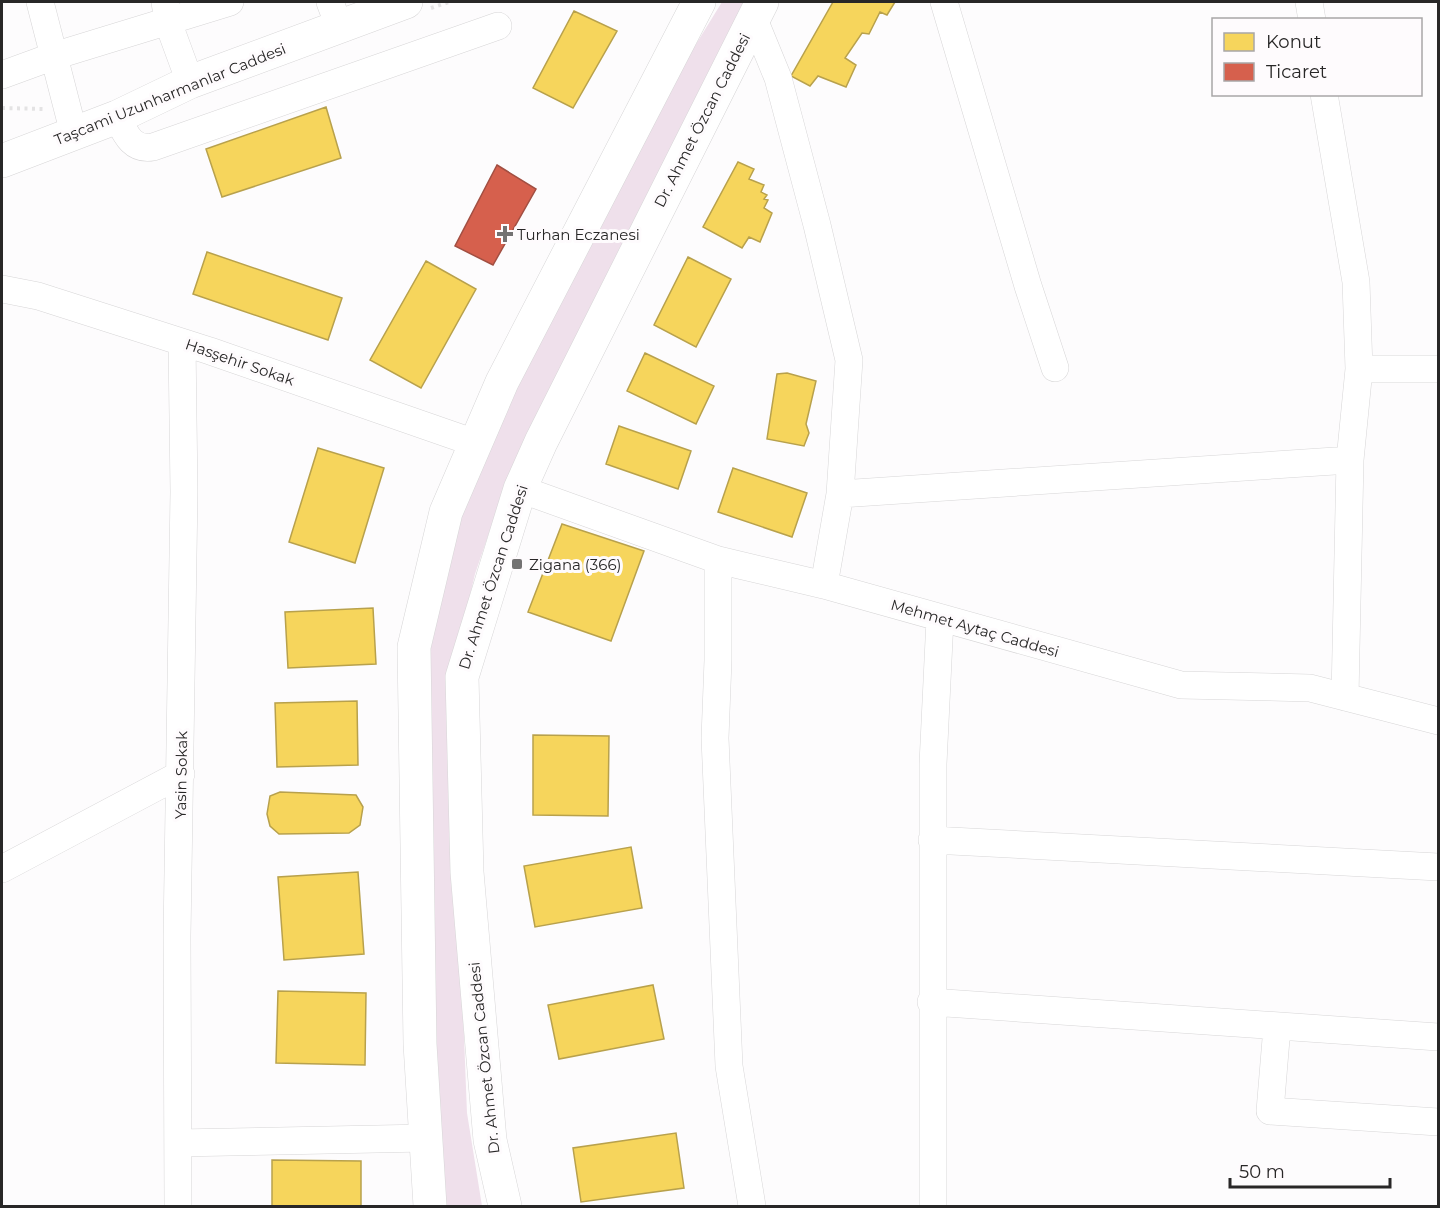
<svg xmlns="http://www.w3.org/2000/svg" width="1440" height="1208" font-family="Montserrat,sans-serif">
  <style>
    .green { fill: #efe0eb }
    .homes { fill: #f6d55c; stroke: #b8a14c; stroke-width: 1.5 }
    .shops { fill: #d6604d; stroke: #a24f42; stroke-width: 1.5 }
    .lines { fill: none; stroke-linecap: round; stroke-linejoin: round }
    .minor-casing { stroke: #d7d6d7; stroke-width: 28 }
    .major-casing { stroke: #d7d6d7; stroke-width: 34 }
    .path { stroke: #e4e3e4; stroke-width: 4; stroke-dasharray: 3 4.5; stroke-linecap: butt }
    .minor { stroke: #fff; stroke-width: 27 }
    .major { stroke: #fff; stroke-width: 33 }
    .poi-dot { fill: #737272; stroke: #fefbfd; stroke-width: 2 }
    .labels { text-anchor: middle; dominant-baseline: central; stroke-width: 6; stroke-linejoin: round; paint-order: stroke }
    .street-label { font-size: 15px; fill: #282727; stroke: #fefbfd }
    .poi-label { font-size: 15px; fill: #282727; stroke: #fefbfd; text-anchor: start }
  </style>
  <rect width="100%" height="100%" fill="#fdfcfd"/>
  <path class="green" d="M722,2h25l-242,484 -30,88 -25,106 17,433 15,93h-45l-8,-552 31,-139 65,-147 139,-272z"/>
  <path class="homes" d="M833,2h62l-8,13 -7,-3 -11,22 -7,-1 -17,25 11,7 -10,22 -28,-11 -8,10 -19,-10z
    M574,11l43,20 -44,77 -40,-20z
    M326,107l15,51 -119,39 -16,-48z
    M738,162l16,7 -5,10 15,6 -3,7 6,3 -3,4 4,1 -4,8 8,5 -12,29 -11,-5 -7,11 -39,-21z
    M207,252l135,46 -14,42 -135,-46z
    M688,257l43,22 -35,68 -42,-22z
    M426,261l50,28 -55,99 -51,-28z
    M645,353l69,33 -18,38 -69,-33z
    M787,373l29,8 -10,43 3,9 -5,13 -37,-7 10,-65z
    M619,426l72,25 -13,38 -72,-25z
    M318,448l66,20 -29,95 -66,-21z
    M733,468l74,25 -15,44 -74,-25z
    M562,524l82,27 -33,90 -83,-29z
    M373,608l3,56 -88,4 -3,-56z
    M357,701l1,64 -81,2 -2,-64z
    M533,735l76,1 -1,80 -75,-1z
    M280,792l76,3 7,12 -3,18 -11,8 -70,1 -9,-8 -3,-12 3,-18z
    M631,847l11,61 -107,19 -11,-61z
    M358,872l6,82 -80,6 -6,-83z
    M653,985l11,54 -105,20 -11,-54z
    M278,991l88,2 -1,72 -89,-2z
    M676,1133l8,55 -103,14 -8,-54z
    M272,1160l89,1v45h-89z"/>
  <path class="shops" d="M497,165l39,24 -43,76 -38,-19z"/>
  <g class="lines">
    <defs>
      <path id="minor" d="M40,2l34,132
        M165,2l3,20 22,60
        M330,2l9,24
        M944,2l84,284 27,82
        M1309,2l3,18
        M753,17l25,61 39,147 32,135 -9,134 -16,91
        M2,75l52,-19 176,-54
        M1324,94l32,188 3,87 -9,91 -5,237
        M117,117c8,16 15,34 36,30l345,-121
        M2,289l36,7 172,55 265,92
        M1359,369h79
        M520,489l198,71 106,25 357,100 129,3 128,33
        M840,494l510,-34
        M718,560v100l-3,78 14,328 23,140
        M932,840l506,27
        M2,869l179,-95
        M931,1002l507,35
        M1277,1027l-7,84 168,11
        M178,1143l248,-5
        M178,1206l-1,-270 7,-444 -2,-149
        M933,1206v-442l7,-145"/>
      <path id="major" d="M2,161l115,-44 73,-35 216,-80
        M430,1206l-10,-162 -6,-397 32,-135 56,-130 197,-380
        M505,1206l-15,-66 -23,-268 -5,-195 58,-188 21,-47 221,-440"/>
    </defs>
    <use href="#minor" class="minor-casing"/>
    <use href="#major" class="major-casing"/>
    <path class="path" d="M431,8l18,-6
      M2,108l42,1"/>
    <use href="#minor" class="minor"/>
    <use href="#major" class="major"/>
  </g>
  <g class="poi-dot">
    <path d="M502 225h6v6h6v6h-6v6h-6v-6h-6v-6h6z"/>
    <rect x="511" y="558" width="12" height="12" rx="3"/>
  </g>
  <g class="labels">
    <g class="street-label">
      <text transform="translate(170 94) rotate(-22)">Taşcami Uzunharmanlar Caddesi</text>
      <text transform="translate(702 120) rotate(-63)">Dr. Ahmet Özcan Caddesi</text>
      <text transform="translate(240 362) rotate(19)">Hasşehir Sokak</text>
      <text transform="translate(493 577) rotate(-72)">Dr. Ahmet Özcan Caddesi</text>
      <text transform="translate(975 628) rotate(16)">Mehmet Aytaç Caddesi</text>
      <text transform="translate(181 775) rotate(-89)">Yasin Sokak</text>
      <text transform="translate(484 1058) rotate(-96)">Dr. Ahmet Özcan Caddesi</text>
    </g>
    <g class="poi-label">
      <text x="517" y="234">Turhan Eczanesi</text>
      <text x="529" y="564">Zigana (366)</text>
    </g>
  </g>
  <rect width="1440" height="1208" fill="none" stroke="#282727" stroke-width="6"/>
  <rect x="1212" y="18" width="210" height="78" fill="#fefbfd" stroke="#a8a6a7" stroke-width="1.5"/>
  <rect x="1224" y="33" width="30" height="18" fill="#f6d55c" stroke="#a8a6a7" stroke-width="1.5"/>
  <text x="1266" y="48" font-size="18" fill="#282727">Konut</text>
  <rect x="1224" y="63" width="30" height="18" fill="#d6604d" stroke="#a8a6a7" stroke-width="1.5"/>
  <text x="1266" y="78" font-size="18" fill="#282727">Ticaret</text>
  <path d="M1230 1178v9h160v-9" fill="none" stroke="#282727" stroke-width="3"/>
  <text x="1239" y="1178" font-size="18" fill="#282727" stroke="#fefbfd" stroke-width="4.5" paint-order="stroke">50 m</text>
</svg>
